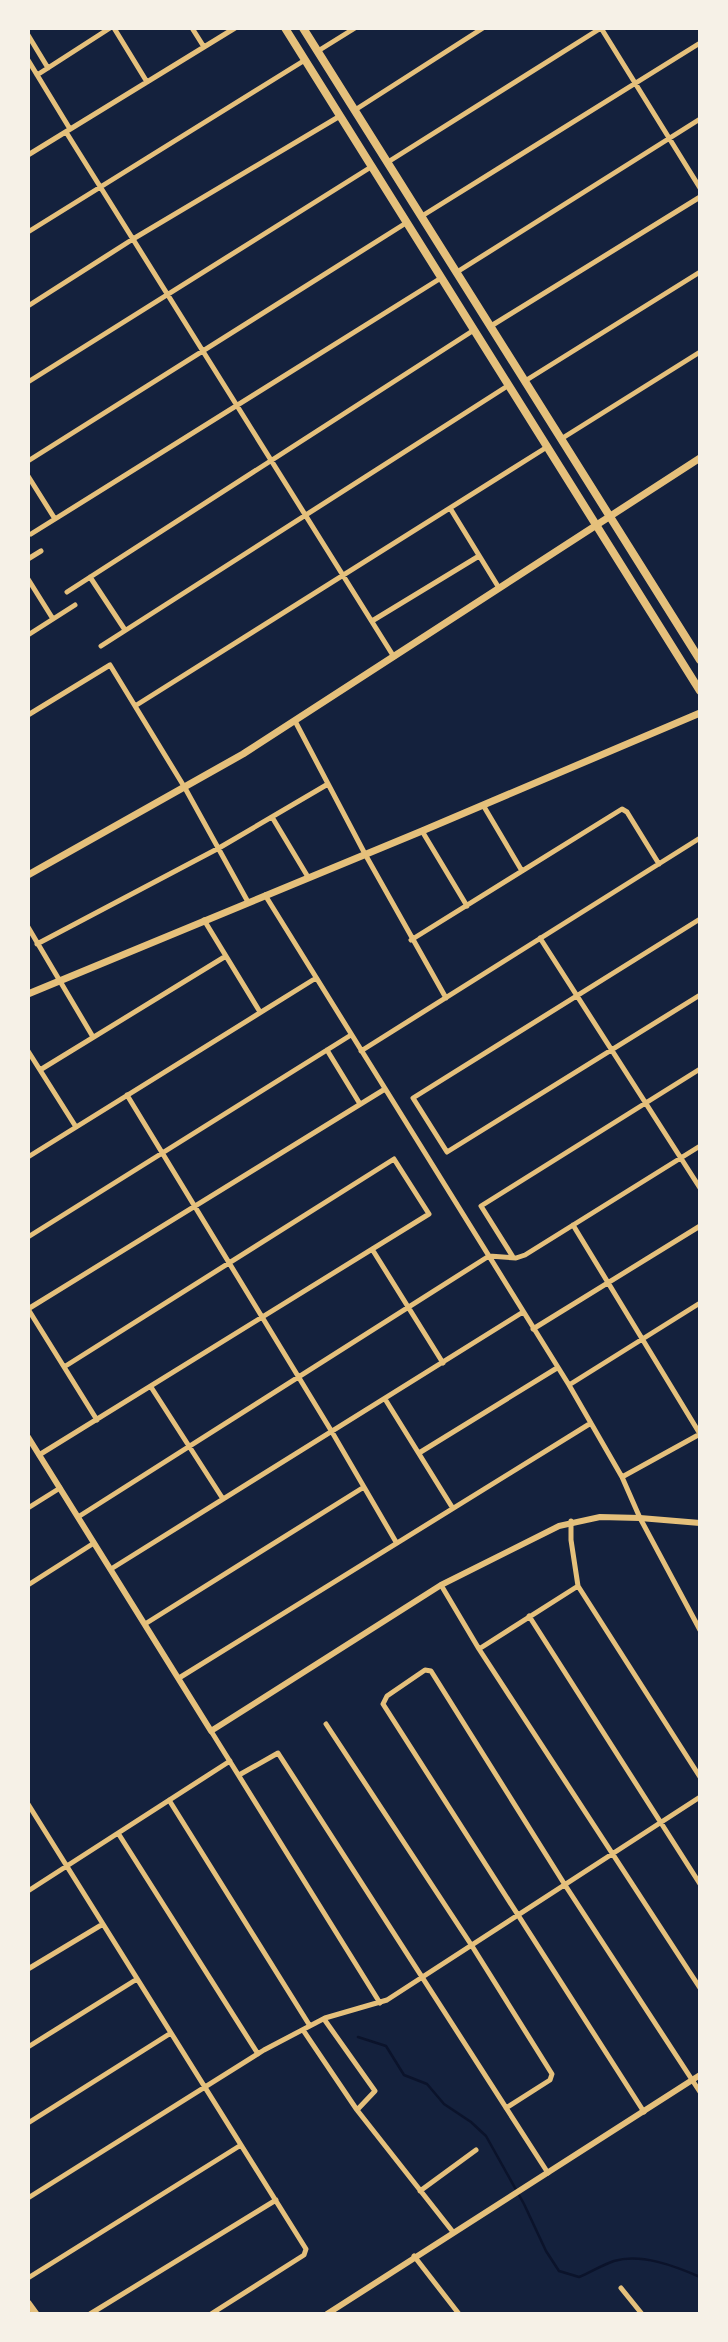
<svg xmlns="http://www.w3.org/2000/svg" width="728" height="2342" font-family="Poppins,sans-serif">
  <style>
    .lines { fill: none; stroke-linecap: round; stroke-linejoin: round }
    .stream { stroke: #0b132b; stroke-width: 2.5 }
    .minor { stroke: #e5c07b; stroke-width: 5 }
    .tertiary { stroke: #e5c07b; stroke-width: 6 }
    .secondary { stroke: #e5c07b; stroke-width: 7 }
    .primary { stroke: #e5c07b; stroke-width: 8 }
  </style>
  <rect width="100%" height="100%" fill="#14213d"/>
  <g class="lines">
    <path class="stream" d="M358,2037l28,9 18,29 23,9 17,20 27,18 15,14 38,68 22,47 13,20 20,6c12,-5 23,-12 35,-16 27,-8 61,5 86,16"/>
    <path class="minor" d="M114,28l33,54
      M192,28l12,19
      M601,28l99,160
      M28,35l20,33
      M318,51l37,-23
      M28,60l42,69
      M37,75l73,-47
      M355,110l128,-82
      M66,132l328,525
      M28,155l207,-127
      M388,162l213,-134
      M422,216l278,-173
      M28,232l277,-172
      M457,272l243,-153
      M28,306l105,-67 207,-123
      M491,326l209,-129
      M525,381l175,-109
      M28,382l343,-215
      M561,439l139,-87
      M28,461l378,-238
      M28,476l27,43
      M450,508l49,80
      M31,534l410,-256
      M28,559l13,-8
      M90,577l35,53
      M28,579l25,40
      M67,592l407,-262
      M372,621l107,-65
      M28,635l47,-30
      M101,646l408,-261
      M135,706l412,-259
      M28,715l82,-50 75,123 63,114
      M295,721l70,133 81,144
      M483,805l39,66
      M272,817l36,60
      M422,831l45,75
      M265,895l304,490 53,92 18,41 60,112
      M700,919l-287,179 34,54 253,-157
      M204,920l56,92
      M28,927l65,110
      M540,938l160,250
      M411,940l211,-131 5,3 32,52
      M37,944l182,-96 109,-64
      M327,1050l33,54
      M28,1051l48,76
      M361,1051l339,-213
      M40,1070l186,-114
      M127,1095l205,337 64,110
      M28,1157l288,-179
      M573,1225l127,209
      M28,1237l323,-202
      M372,1249l71,114
      M513,1257l-32,-51 219,-137
      M28,1309l357,-220
      M28,1309l69,111
      M533,1329l167,-103
      M569,1385l131,-82
      M151,1387l72,112
      M385,1399l67,108
      M419,1453l138,-85
      M39,1455l390,-241 -35,-55 -330,208
      M622,1477l78,-43
      M28,1508l32,-20
      M78,1517l411,-261 27,2 9,-3 175,-109
      M571,1521v19l7,46 122,191
      M111,1569l412,-257
      M28,1585l66,-42
      M441,1585l38,64 221,339
      M529,1616l171,268
      M145,1624l219,-137
      M479,1649l99,-63
      M179,1678l412,-255
      M326,1724l146,222 80,128 -2,6 -44,28
      M211,1731l169,272
      M239,1775l39,-22 270,420
      M169,1800l141,226
      M28,1804l278,445 -2,6 -93,59
      M118,1833l140,221
      M28,1891l202,-130
      M28,1969l75,-45
      M324,2019l51,72 -18,19
      M303,2030l54,80 96,122
      M28,2047l109,-68
      M644,2112l-261,-408 4,-8 38,-26 6,1 134,214 135,207
      M28,2123l143,-90
      M420,2191l56,-41
      M28,2198l236,-148 61,-32 62,-18 313,-203
      M414,2256l45,58
      M28,2278l213,-133
      M621,2288l21,26
      M90,2314l186,-114"/>
    <path class="tertiary" d="M28,1437l183,294 230,-146 118,-59 41,-9 40,1 60,5
      M327,2314l373,-239"/>
    <path class="secondary" d="M28,875l215,-121 457,-296
      M28,994l394,-163 278,-118
      M28,2303l8,11"/>
    <path class="primary" d="M285,28l415,663
      M303,28l397,632"/>
  </g>
  <rect width="728" height="2342" fill="none" stroke="#f6f1e7" stroke-width="60"/>
</svg>
